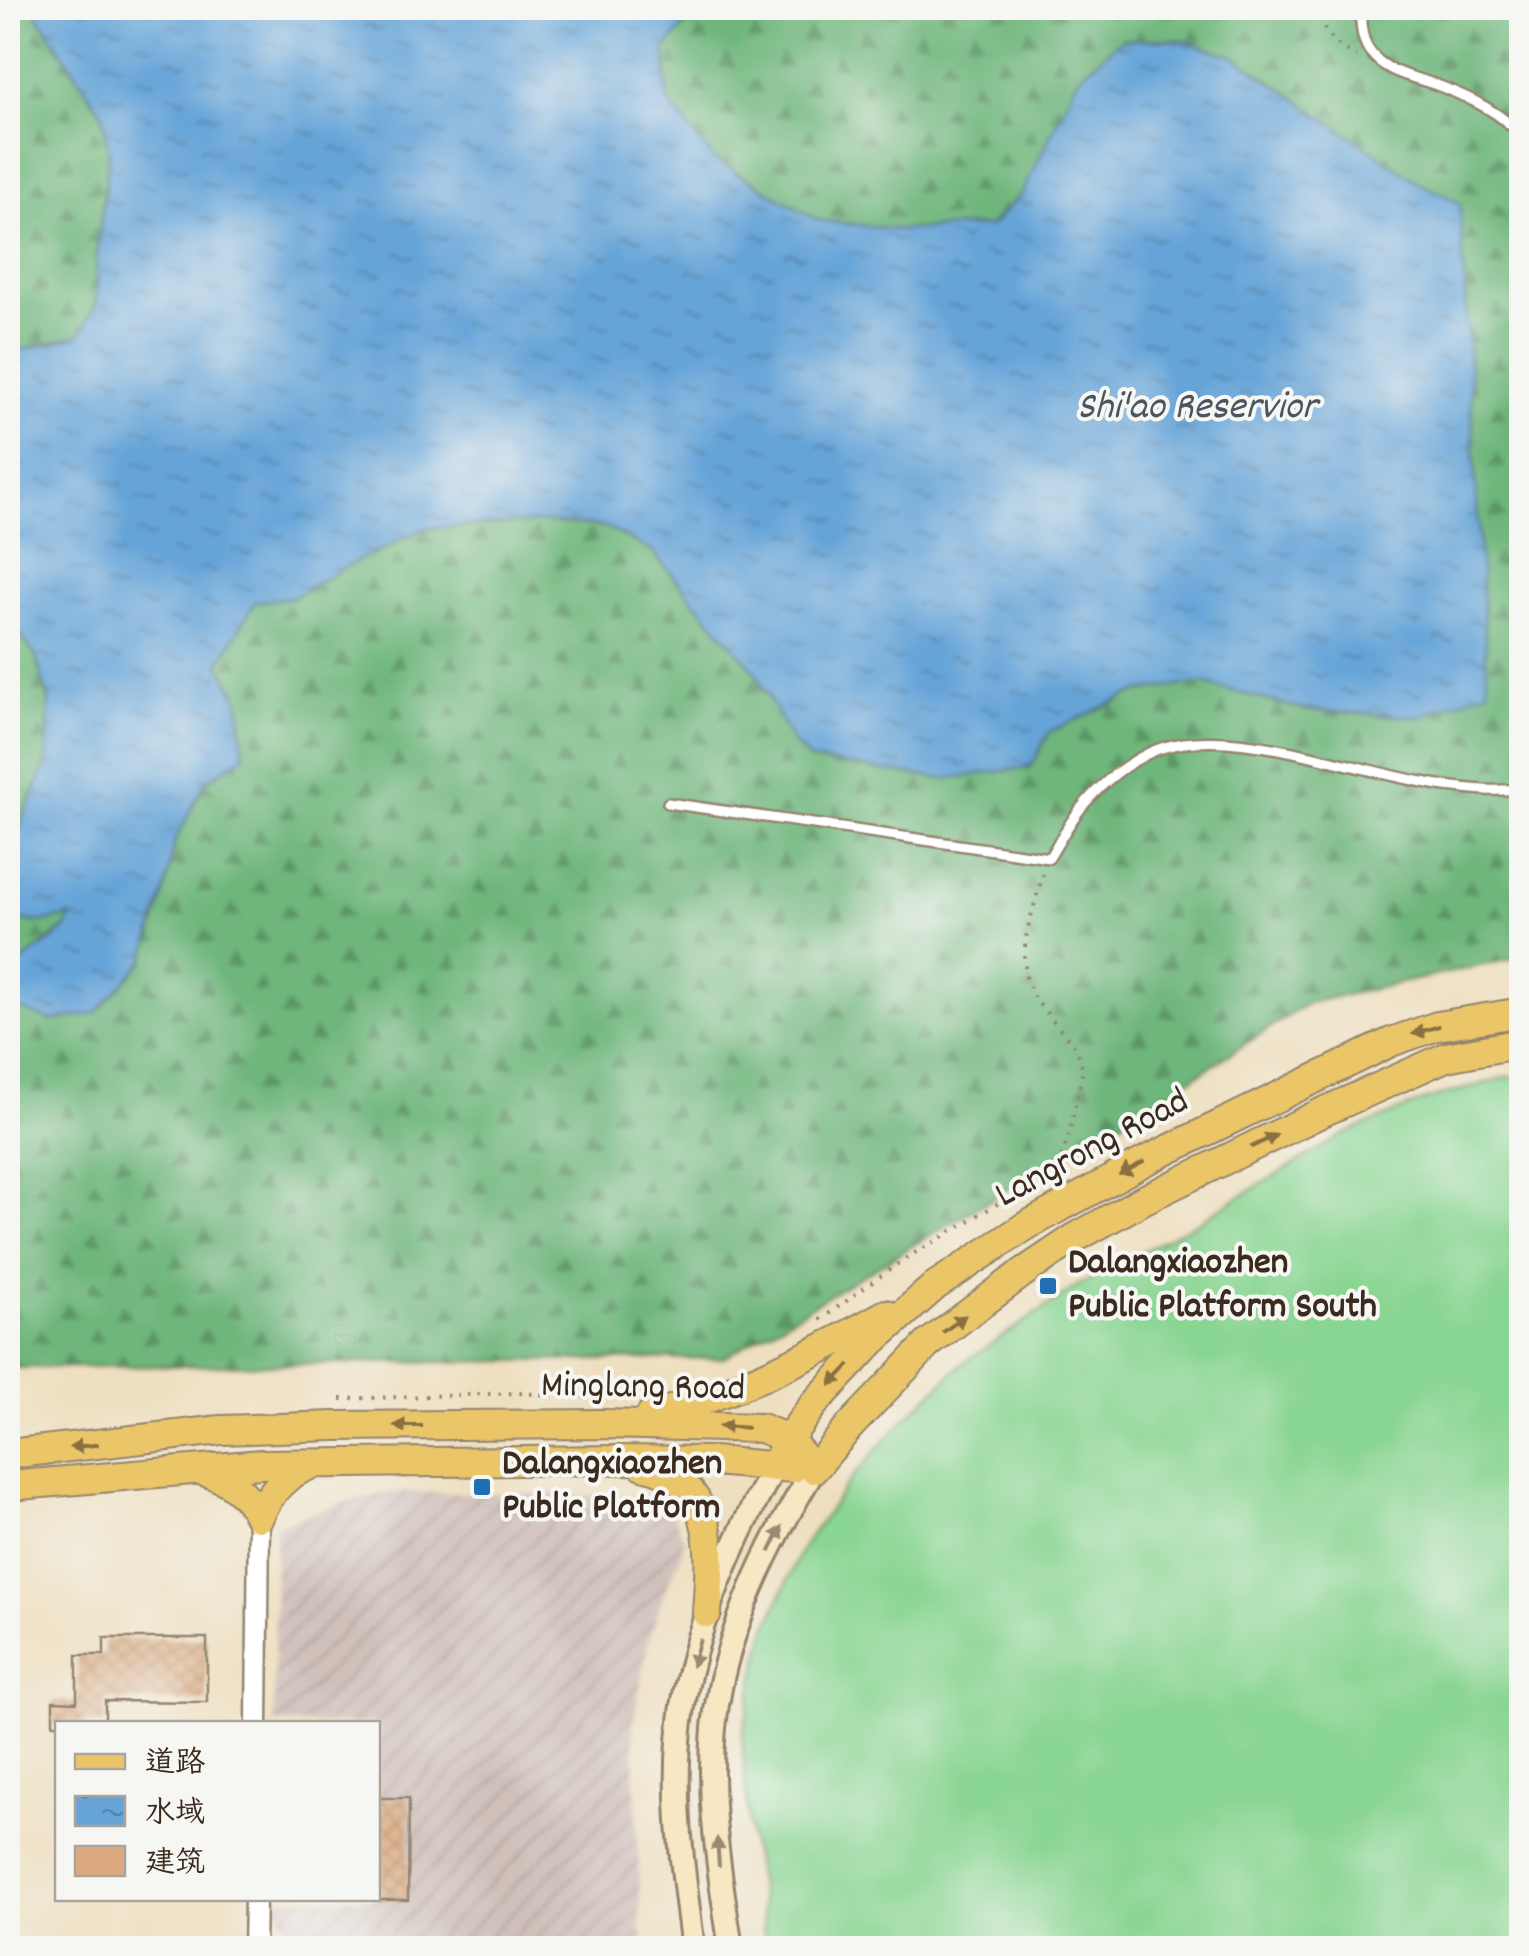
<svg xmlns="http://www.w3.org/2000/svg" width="1529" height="1956" font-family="Dekko,'LXGW WenKai TC',sans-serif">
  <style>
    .industrial { fill: url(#industrial-furrows) }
    .grass { fill: #89d592; stroke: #628058; stroke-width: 2.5 }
    .forest { fill: url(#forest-firs); stroke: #54704d; stroke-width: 2.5 }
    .water { fill: url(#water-ripples); stroke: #50677b; stroke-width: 2.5 }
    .building { fill: url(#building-cross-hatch) }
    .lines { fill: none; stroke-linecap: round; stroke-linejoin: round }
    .service-casing { stroke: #94846f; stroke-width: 14 }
    .tertiary-casing { stroke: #94846f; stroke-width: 25 }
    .secondary-casing { stroke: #94846f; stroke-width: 28 }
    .primary-casing { stroke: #94846f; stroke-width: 32 }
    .path { stroke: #94846f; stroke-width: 4; stroke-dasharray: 2.5 8; stroke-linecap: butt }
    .service { stroke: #fff; stroke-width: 9 }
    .tertiary { stroke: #fff; stroke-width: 20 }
    .secondary { stroke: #f7e8c3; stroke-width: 22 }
    .primary { stroke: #ebc669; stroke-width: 28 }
    .oneway { fill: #8a7040 }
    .oneway2 { fill: #998970 }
    .poi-dot { fill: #1f6fb2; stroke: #f6f6f2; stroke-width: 4 }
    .labels { text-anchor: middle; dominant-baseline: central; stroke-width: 8; stroke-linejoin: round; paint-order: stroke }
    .street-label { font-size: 38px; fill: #3b2a1e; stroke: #f6f6f2 }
    .poi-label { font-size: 38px; font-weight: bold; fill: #3b2a1e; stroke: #f6f6f2; text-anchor: start }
    .water-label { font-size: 40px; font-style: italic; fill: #4a555f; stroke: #f6f6f2 }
  </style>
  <defs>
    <pattern id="industrial-furrows" width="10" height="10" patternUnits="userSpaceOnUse" patternTransform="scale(2.5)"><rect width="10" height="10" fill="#cfc0ba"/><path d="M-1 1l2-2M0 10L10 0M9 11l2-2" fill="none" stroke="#b3a59f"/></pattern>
    <pattern id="forest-firs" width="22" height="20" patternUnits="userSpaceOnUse" patternTransform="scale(2.5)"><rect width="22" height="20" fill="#6eb67c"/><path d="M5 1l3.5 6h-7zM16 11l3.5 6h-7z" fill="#5c9465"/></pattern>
    <pattern id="water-ripples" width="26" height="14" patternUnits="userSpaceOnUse" patternTransform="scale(2.5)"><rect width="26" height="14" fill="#66a4d8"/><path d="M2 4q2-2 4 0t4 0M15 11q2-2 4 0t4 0" fill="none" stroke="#5586af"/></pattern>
    <pattern id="building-cross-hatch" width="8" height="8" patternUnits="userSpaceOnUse" patternTransform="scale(2.5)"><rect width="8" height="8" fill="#dcaa7e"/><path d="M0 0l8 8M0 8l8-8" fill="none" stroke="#b48b67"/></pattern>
  </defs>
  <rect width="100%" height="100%" fill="#f6f6f2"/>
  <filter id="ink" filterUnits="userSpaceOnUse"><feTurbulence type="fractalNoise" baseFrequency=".01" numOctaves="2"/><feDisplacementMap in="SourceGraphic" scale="20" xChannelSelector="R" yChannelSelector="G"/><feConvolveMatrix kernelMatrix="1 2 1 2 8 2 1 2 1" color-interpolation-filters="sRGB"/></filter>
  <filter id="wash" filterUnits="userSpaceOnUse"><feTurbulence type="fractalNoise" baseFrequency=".0048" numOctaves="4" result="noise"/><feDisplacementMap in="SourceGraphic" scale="40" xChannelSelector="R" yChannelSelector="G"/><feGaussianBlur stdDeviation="2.25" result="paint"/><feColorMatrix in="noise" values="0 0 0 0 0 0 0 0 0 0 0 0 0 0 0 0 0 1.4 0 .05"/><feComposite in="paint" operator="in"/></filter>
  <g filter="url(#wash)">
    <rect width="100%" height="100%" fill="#eedfc0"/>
    <path class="industrial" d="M390,1492l248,4 12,1 17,8 9,15 8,20 -4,18 -14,28 -18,57 -15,80 8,208 6,17h-368v-8l6,-16 -12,-26h105v-174l-104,-1 1,-197 70,-24z"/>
    <path class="grass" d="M1507,1077h15l-1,871h-756l-4,-49 -11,-64 -8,-98 23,-105 37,-84 52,-73 51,-56 57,-55 117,-79 117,-62 149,-89 81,-34z"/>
    <path class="forest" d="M8,8h25l70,107 6,38 -12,101 -1,52 -18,30 -70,17z
      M699,8h822v949l-213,46 -146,95 -439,260 -715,10v-448l36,2 27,-8 -5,13 -52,41 130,-7 22,-75 9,-46 31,-59 38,-25 -5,-57 -20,-35 36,-63 37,-4 59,-33 74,-36 123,-6 58,5 47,25 101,118 40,74 255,-12 90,-41 63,-8 104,27 153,-507 -38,-19 -186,-127 -54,-17 -59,-1 -43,37 -57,117 -32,33 -91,4 -82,-10 -103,-61 -46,-58 -3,-52z
      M8,619l27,36 14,44 -2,63 -39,92z"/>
    <path class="water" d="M33,8h666l-34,41 3,52 46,58 103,61 82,10 91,-4 32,-33 57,-117 43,-37 59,1 54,17 186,127 39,19 28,487 -68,27 -114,-7 -104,-27 -63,8 -90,41 -18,35 -88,12 -133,-19 -16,-16 -40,-74 -101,-118 -47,-25 -58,-5 -123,6 -74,36 -59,33 -37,5 -36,62 20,35 5,57 -38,25 -31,59 -9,46 -22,75 -48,52 -44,8 -39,-14 1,-39 52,-40 4,-12 -26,6 -36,-2v-66l39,-92 2,-63 -14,-44 -27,-36v-266l70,-17 18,-30 1,-52 12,-101 -6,-38z"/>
    <g id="blocks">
      <path class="building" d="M104,1638h103v64l-102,-1v23h-52v-23l24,1v-47h27z
        M378,1798h31l-1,102h-30z"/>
    </g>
  </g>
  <g filter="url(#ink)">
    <use href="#blocks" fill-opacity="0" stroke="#94846f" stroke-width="2.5"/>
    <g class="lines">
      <defs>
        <path id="service" d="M1360,8c1,15 1,33 11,45 17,22 47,24 71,34 28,11 61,26 80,50
          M668,803l381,55c12,-19 22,-40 38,-57 16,-18 38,-36 60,-47 75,-38 216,22 299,32 25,3 50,7 76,2"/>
        <path id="tertiary" d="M257,1724l2,-207
          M254,1948l1,-50"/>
        <path id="secondary" d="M693,1948c-9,-68 -19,-137 -14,-207 7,-97 49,-190 95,-274
          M731,1948c-13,-84 -29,-175 -11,-260 15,-77 54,-152 94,-219"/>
        <path id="primary" d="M651,1415c21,-4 40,-12 60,-18 61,-22 118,-51 175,-83
          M8,1454l213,-24 114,-4 269,-2 157,4 27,11 12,14
          M643,1465c76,17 68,87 64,148
          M774,1467l14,-28 26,-35 59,-63 62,-55 91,-60 121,-66 244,-118 46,-16 85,-14
          M814,1469l37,-44 77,-81 93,-70 52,-35 70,-39 180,-88 123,-55 76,-14
          M200,1470c25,7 48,22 59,47
          M8,1486l253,-22 356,-4 96,1 80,7
          M259,1517c12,-27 26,-43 54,-53"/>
      </defs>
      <use href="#service" class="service-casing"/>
      <use href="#tertiary" class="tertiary-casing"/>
      <use href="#secondary" class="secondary-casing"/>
      <use href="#primary" class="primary-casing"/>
      <path class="path" d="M1318,8c4,25 16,36 38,48
        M820,1320l83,-60 155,-92 10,-30 15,-68 -6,-21 -43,-51 -8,-21 -2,-23 3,-23 16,-57
        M341,1399l177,-6 78,5 44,-6"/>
      <use href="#service" class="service"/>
      <use href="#tertiary" class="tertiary"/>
      <use href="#secondary" class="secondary"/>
      <use href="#primary" class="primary"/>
    </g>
    <defs><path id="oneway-solid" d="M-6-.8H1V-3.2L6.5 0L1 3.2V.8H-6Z" transform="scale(2.5)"/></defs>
    <g class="oneway">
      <use href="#oneway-solid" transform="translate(1426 1030) rotate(163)"/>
      <use href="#oneway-solid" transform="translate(1264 1141) rotate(-26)"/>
      <use href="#oneway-solid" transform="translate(1132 1168) rotate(152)"/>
      <use href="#oneway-solid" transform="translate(954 1324) rotate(-37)"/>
      <use href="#oneway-solid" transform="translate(840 1375) rotate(134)"/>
      <use href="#oneway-solid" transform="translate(408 1426) rotate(180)"/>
      <use href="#oneway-solid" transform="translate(733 1427) rotate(-177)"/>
      <use href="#oneway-solid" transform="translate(84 1446) rotate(174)"/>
    </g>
    <g class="oneway2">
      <use href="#oneway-solid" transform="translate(776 1539) rotate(-64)"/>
      <use href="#oneway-solid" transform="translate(696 1653) rotate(106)"/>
      <use href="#oneway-solid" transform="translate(718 1852) rotate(-94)"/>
    </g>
  </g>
  <g class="poi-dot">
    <rect x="1038" y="1276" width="20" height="20" rx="5"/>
    <rect x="472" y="1477" width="20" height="20" rx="5"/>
  </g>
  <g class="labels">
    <g class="street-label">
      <text transform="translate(1093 1150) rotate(-28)">Langrong Road</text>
      <text transform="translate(643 1389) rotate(1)">Minglang Road</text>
    </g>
    <g class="poi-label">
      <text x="1068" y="1264">Dalangxiaozhen<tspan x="1068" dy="44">Public Platform South</tspan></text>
      <text x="502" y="1465">Dalangxiaozhen<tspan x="502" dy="44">Public Platform</tspan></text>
    </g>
    <g class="water-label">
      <text x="1197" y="409">Shi'ao Reservior</text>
    </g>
  </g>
  <rect width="1529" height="1956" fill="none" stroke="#f6f6f2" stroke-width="40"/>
  <rect x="55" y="1721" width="325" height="180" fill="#f6f6f2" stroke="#aba49d" stroke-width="2.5"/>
  <rect x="75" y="1754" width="50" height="15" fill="#ebc669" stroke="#aba49d" stroke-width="2.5"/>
  <text x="145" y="1771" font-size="30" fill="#3b2a1e">道路</text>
  <rect x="75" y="1796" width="50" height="30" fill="url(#water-ripples)" stroke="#aba49d" stroke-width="2.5"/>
  <text x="145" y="1821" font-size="30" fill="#3b2a1e">水域</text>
  <rect x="75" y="1846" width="50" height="30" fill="#dcaa7e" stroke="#aba49d" stroke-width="2.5"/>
  <text x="145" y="1871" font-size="30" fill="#3b2a1e">建筑</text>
</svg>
